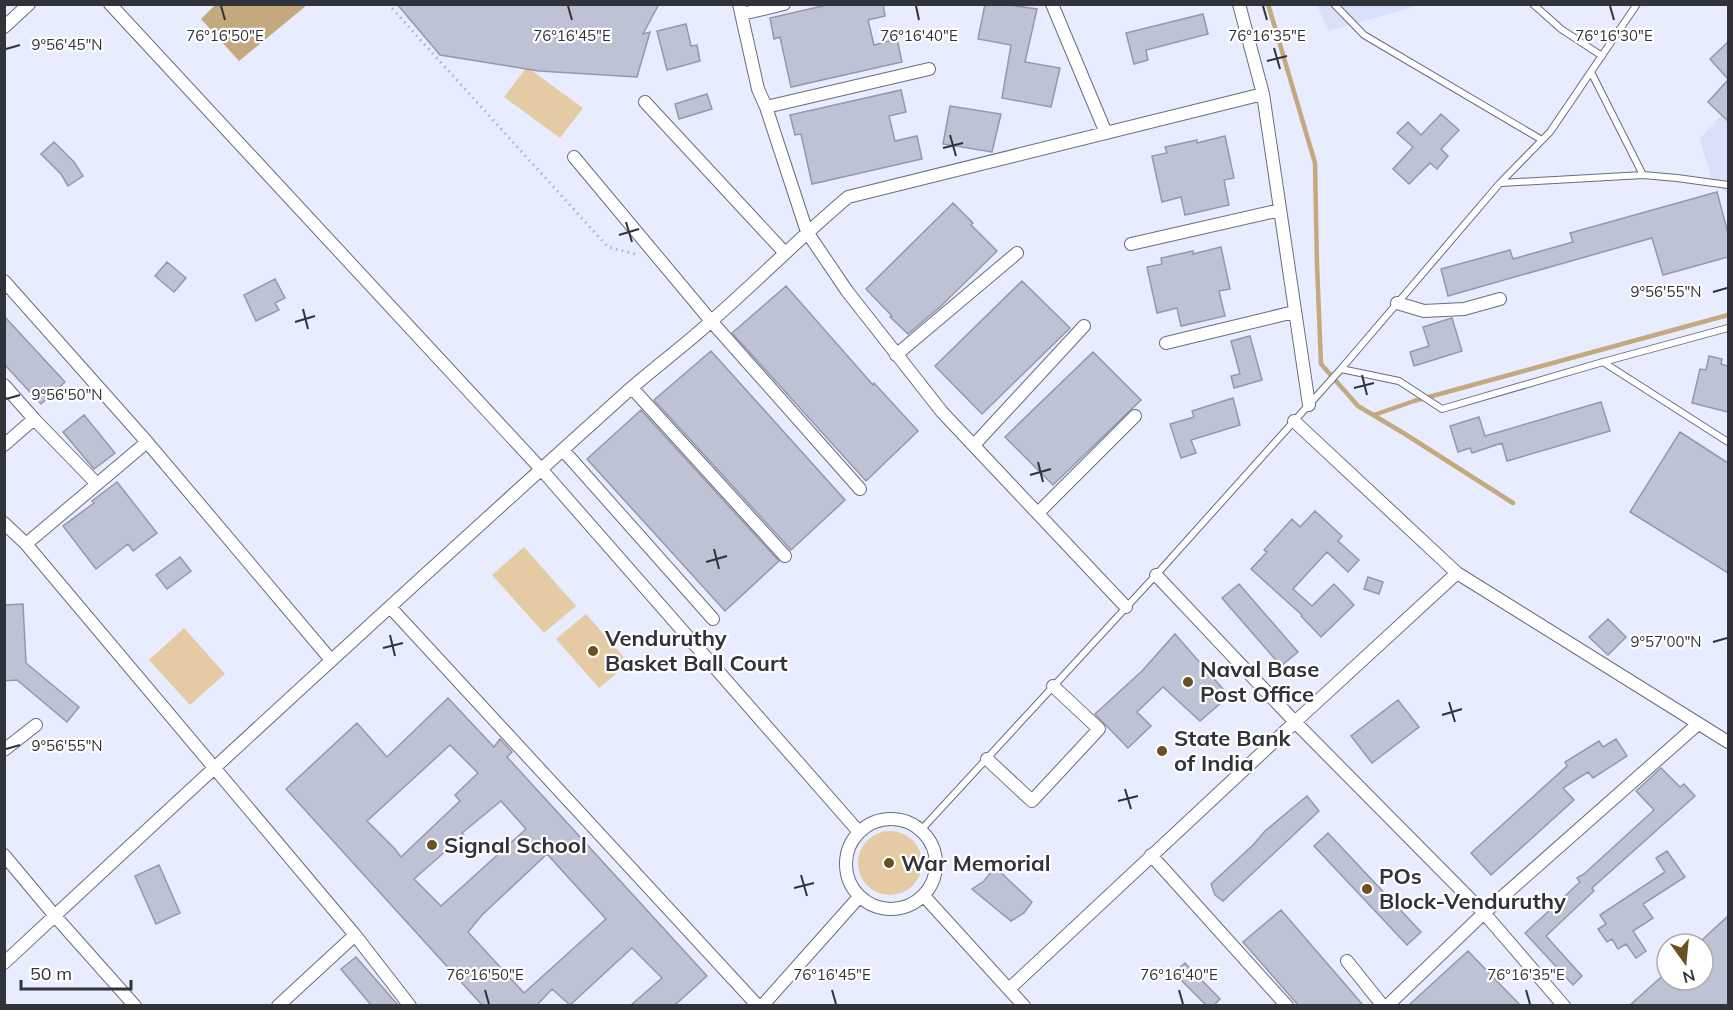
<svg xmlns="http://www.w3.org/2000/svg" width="1733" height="1010" font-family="Mulish,sans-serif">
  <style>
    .built { fill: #dae0fa }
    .green { fill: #e5cba4 }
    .water { fill: #c4a97f }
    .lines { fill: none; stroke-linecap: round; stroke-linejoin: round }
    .stream { stroke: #c4a97f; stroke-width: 4.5 }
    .building { fill: #bdc2d5; stroke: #9498aa; stroke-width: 1.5; fill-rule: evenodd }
    .service-casing { stroke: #696d7d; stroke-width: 8 }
    .minor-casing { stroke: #696d7d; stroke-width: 14 }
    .path { stroke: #aeb2c2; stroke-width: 3; stroke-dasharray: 1.5 4.5; stroke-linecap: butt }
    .service { stroke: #fff; stroke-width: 6 }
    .minor { stroke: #fff; stroke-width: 12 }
    .ticks { fill: none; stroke: #31333a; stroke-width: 2 }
    .poi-dot { fill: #6b5022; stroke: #fff; stroke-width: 2 }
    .labels { text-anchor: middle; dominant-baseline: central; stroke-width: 4.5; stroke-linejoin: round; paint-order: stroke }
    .poi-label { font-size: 22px; font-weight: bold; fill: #31333a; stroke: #fff; text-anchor: start }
    .ticks-label { font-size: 15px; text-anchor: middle; fill: #31333a; stroke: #fff; stroke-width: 4.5; stroke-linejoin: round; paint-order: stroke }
  </style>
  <rect width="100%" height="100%" fill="#e7ecff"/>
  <path class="built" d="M1317,5h104l-93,26z
    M1728,107v87l-16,-13 -12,-42z"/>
  <path class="green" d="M527,67l56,41 -23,30 -56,-41z
    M524,547l52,59 -32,27 -52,-58z
    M586,614l43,49 -30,25 -43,-49z
    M184,628l41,46 -35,31 -41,-45z
    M858 863a32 32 0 1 1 64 0a32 32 0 1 1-64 0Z"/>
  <path class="water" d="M215,5v-1l92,1 -68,56 -38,-42z"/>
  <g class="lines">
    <path class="stream" d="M1268,4l47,159 2,102 4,99 37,42 47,28 108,69
      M1374,415l40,-14 314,-86"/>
  </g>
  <path class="building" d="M397,4h262l-16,30 7,-2 -13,45 -98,-6 -99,-16z
    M831,4h52l2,12 -17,4 6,25 23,-6 5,23 -111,25 -11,-50 -6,2 -4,-21z
    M985,4h17l35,5 -12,53 35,6 -9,39 -49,-9 9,-53 -33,-6z
    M1203,14l5,20 -62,16 2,10 -14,4 -8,-31z
    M686,24l5,22 6,-1 3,16 -33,9 -10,-39z
    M1728,42v37l-18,-20z
    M1728,80v41l-20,-19z
    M901,90l5,22 -17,4 6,25 22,-5 5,23 -110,25 -11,-50 -6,1 -5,-20z
    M707,94l5,15 -33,10 -4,-15z
    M950,106l51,8 -9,38 -49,-8z
    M1441,114l18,16 -18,19 7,7 -11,13 -7,-6 -21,21 -16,-15 20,-22 -16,-14 11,-11 13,13z
    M1225,136l9,42 -10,2 5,25 -44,10 -4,-18 -19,5 -10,-46 15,-3 -2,-6 32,-7v3z
    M54,142l20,20 9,14 -15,10 -7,-12 -20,-20z
    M1717,192l11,41v24l-65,18 -11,-37 -204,58 -7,-27 69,-19 3,9 60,-17 -3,-9z
    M953,203l20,20 -2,2 26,26 -56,55 -33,28 -18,-17 2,-1 -26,-27z
    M1221,247l9,42 -11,2 6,25 -44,10 -4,-18 -20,5 -10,-46 15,-3 -1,-6 32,-7v3z
    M167,262l19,16 -12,14 -19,-16z
    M275,279l10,19 -10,5 4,7 -23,11 -12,-26z
    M1022,281l48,47 -88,86 -47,-48z
    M786,286l87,99 1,-2 44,48 -52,50 -134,-148z
    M4,316l61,66 -24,22 -37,-40z
    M1452,318l10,33 -48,15 -4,-14 19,-6 -6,-19z
    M1250,336l12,44 -28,8 -3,-12 9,-2 -9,-33z
    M711,351l134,149 -54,50 -137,-150z
    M1093,352l48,48 -88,85 -48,-48z
    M1709,356l13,3 -1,5 7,2v46l-36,-9 8,-34 6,1z
    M1233,398l7,27 -49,15 5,13 -15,5 -11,-34 24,-7 -2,-6z
    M1601,402l9,29 -103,30 -5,-18 -30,10 -2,-5 -12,4 -8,-26 29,-9 6,19z
    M641,410l138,151 -54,50 -138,-152z
    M84,415l31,38 -21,16 -31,-37z
    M1680,432l48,31v110l-98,-61z
    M117,482l40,51 -24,18 -5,-7 -32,25 -33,-43 31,-23 -2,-2z
    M1315,511l27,25 -4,5 21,19 -11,12 -21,-20 -34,37 19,17 22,-22 20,21 -33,32 -20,-21 1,-1 -51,-46 16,-17 -3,-2 28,-31 8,8z
    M180,557l11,14 -24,18 -11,-14z
    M1368,577l15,5 -4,12 -15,-5z
    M1239,584l59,68 -17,14 -59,-68z
    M23,604l3,59 53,44 -12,15 -50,-42 -13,1v-76z
    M1608,619l18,18 -18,18 -19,-18z
    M1175,634l54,62 -29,25 -37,-34 -26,25 14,14 -23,22 -33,-34 47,-43z
    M448,698l46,49 6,-8 12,13 -5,5 200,219 -32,29h-44l31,-27 -30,-30 -62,57 -18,-16 -15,16h-55l-196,-216 71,-66 30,34zM450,745l28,28 -23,22 5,6 -59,56 -6,-8 -28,-28zM501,801l25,28 -85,77 -27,-27 50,-44 -2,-2zM547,854l59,65 -82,74 -56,-61 14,-17z
    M1398,700l21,27 -47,36 -21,-27z
    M1616,739l11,17 -34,22 -5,-6 -25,16 11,12 -83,75 -20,-22 96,-87 -2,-4 34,-21 4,6z
    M1661,768l19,19 4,-3 11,12 -103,92 2,3 -48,45 36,40 -9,9 -48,-52 55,-51 -3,-4 7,-4 70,-64 -18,-19z
    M1307,796l12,15 -96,90 -8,-6 -4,-11 42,-39 12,-14z
    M1328,833l93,99 -14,13 -93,-99z
    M1667,851l18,26 -42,27 10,14 -20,13 13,20 -10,7 -10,-14 -8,5 -6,-10 -5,3 -9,-13 8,-5 -6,-9 65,-43 -9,-14z
    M159,865l21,48 -24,11 -21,-48z
    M995,867l37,35 -8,11 -13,8 -39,-32 12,-8z
    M1281,910l82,95h-65l-55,-63z
    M1728,916v89h-98l37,-33v8h36v-41z
    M1468,951l52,54h-111z
    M356,957l42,48h-27l-30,-36z
    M1185,963l35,36 -6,6h-8l-32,-32z"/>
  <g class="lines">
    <defs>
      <path id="service" d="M1334,4l30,31 178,105
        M1533,4l28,25 41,27
        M1591,72l52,103
        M1501,183l142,-8 34,3 51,7
        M1603,362l125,80
        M1341,369l159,-186 50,-51 87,-128
        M921,830l235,-255 185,-206 58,12 43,28 161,-47 125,-34"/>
      <path id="minor" d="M110,4l431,465 318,363
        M739,4l19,85 8,18 41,125 40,59 95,121 184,195
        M1052,4l54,129
        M1239,4l24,90 46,311
        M742,14l42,-10
        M4,27l25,-23
        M645,102l140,151
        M766,107l163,-38
        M574,157l137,164 149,168
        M1131,244l149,-34
        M4,281l143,161 184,218
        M1397,303l27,8 40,-2 36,-10
        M1166,343l128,-31
        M896,355l121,-102
        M4,385l30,34 -30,26
        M632,388l153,168
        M34,419l63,65
        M1294,421l163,152 271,169
        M974,445l110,-119
        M563,450l150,169
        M1038,513l97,-97
        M4,523l22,21 329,391 55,71
        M26,544l121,-102
        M1156,575l139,147 189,191 80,93
        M390,607l368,399
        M4,750l32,-25
        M987,759l45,42 67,-72 -46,-43
        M846 864a45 45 0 1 1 90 0a45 45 0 1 1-90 0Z
        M4,855l51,61 80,90
        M1151,855l136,151
        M924,896l100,110
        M1347,961l36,45
        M4,963c207,-193 415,-384 625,-573 23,-20 48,-39 71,-59 50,-43 97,-91 148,-134l415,-103
        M1009,989l286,-267 162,-149
        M278,1006l77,-71
        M762,1006l97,-109
        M1387,1006l97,-93 214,-189"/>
    </defs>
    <use href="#service" class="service-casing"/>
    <use href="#minor" class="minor-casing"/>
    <path class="path" d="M388,4l220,243 27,7 2,1"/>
    <use href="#service" class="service"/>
    <use href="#minor" class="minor"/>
  </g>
  <path class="ticks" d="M221,6l4,14M568,6l4,14M916,6l3,14M1263,6l4,14M1610,6l4,14M1274,48l6,21M6,49l14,-4M1267,61l20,-5M950,135l6,21M943,148l20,-5M626,222l6,20M619,235l20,-6M1713,292l14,-4M303,309l5,20M295,322l20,-6M1362,375l5,20M1354,388l20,-5M6,399l14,-4M1038,462l5,20M1030,475l21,-6M714,549l5,20M706,562l21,-6M390,635l5,21M1713,642l14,-4M383,648l20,-5M1449,702l6,20M1442,715l20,-6M6,749l14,-4M1125,789l6,20M1118,801l20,-5M801,875l6,21M794,888l20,-5M485,990l4,14M832,990l4,14M1179,990l4,14M1526,990l4,14"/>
  <g class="poi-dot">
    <circle cx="593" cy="651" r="6"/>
    <circle cx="1188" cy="682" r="6"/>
    <circle cx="1162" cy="751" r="6"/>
    <circle cx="432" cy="845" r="6"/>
    <circle cx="889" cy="863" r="6"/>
    <circle cx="1367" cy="889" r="6"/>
  </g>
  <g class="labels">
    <g class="poi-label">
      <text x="605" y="638">Venduruthy<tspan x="605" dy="25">Basket Ball Court</tspan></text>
      <text x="1200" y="669">Naval Base<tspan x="1200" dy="25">Post Office</tspan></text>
      <text x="1174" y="738">State Bank<tspan x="1174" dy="25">of India</tspan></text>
      <text x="444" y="845">Signal School</text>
      <text x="901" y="863">War Memorial</text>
      <text x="1379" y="876">POs<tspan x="1379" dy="25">Block-Venduruthy</tspan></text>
    </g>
  </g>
  <g class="ticks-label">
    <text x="225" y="41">76°16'50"E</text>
    <text x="572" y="41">76°16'45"E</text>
    <text x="919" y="41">76°16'40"E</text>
    <text x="1267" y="41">76°16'35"E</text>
    <text x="1614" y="41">76°16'30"E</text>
    <text x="67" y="50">9°56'45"N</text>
    <text x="1666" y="297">9°56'55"N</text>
    <text x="67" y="400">9°56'50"N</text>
    <text x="1666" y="647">9°57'00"N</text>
    <text x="67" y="751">9°56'55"N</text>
    <text x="485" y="980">76°16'50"E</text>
    <text x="832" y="980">76°16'45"E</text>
    <text x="1179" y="980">76°16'40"E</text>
    <text x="1526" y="980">76°16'35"E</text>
  </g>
  <rect width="1733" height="1010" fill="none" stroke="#31333a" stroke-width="12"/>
  <g transform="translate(1685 962) rotate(165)"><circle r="28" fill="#ffffff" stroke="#adadb0" stroke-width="1.5"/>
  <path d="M0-4.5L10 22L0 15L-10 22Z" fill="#6b5022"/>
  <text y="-9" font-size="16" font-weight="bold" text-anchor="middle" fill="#31333a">N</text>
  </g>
  <path d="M21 980v9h110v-9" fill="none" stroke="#31333a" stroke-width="3"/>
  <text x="30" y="980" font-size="18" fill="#31333a" stroke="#ffffff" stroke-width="4.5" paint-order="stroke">50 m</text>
</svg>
